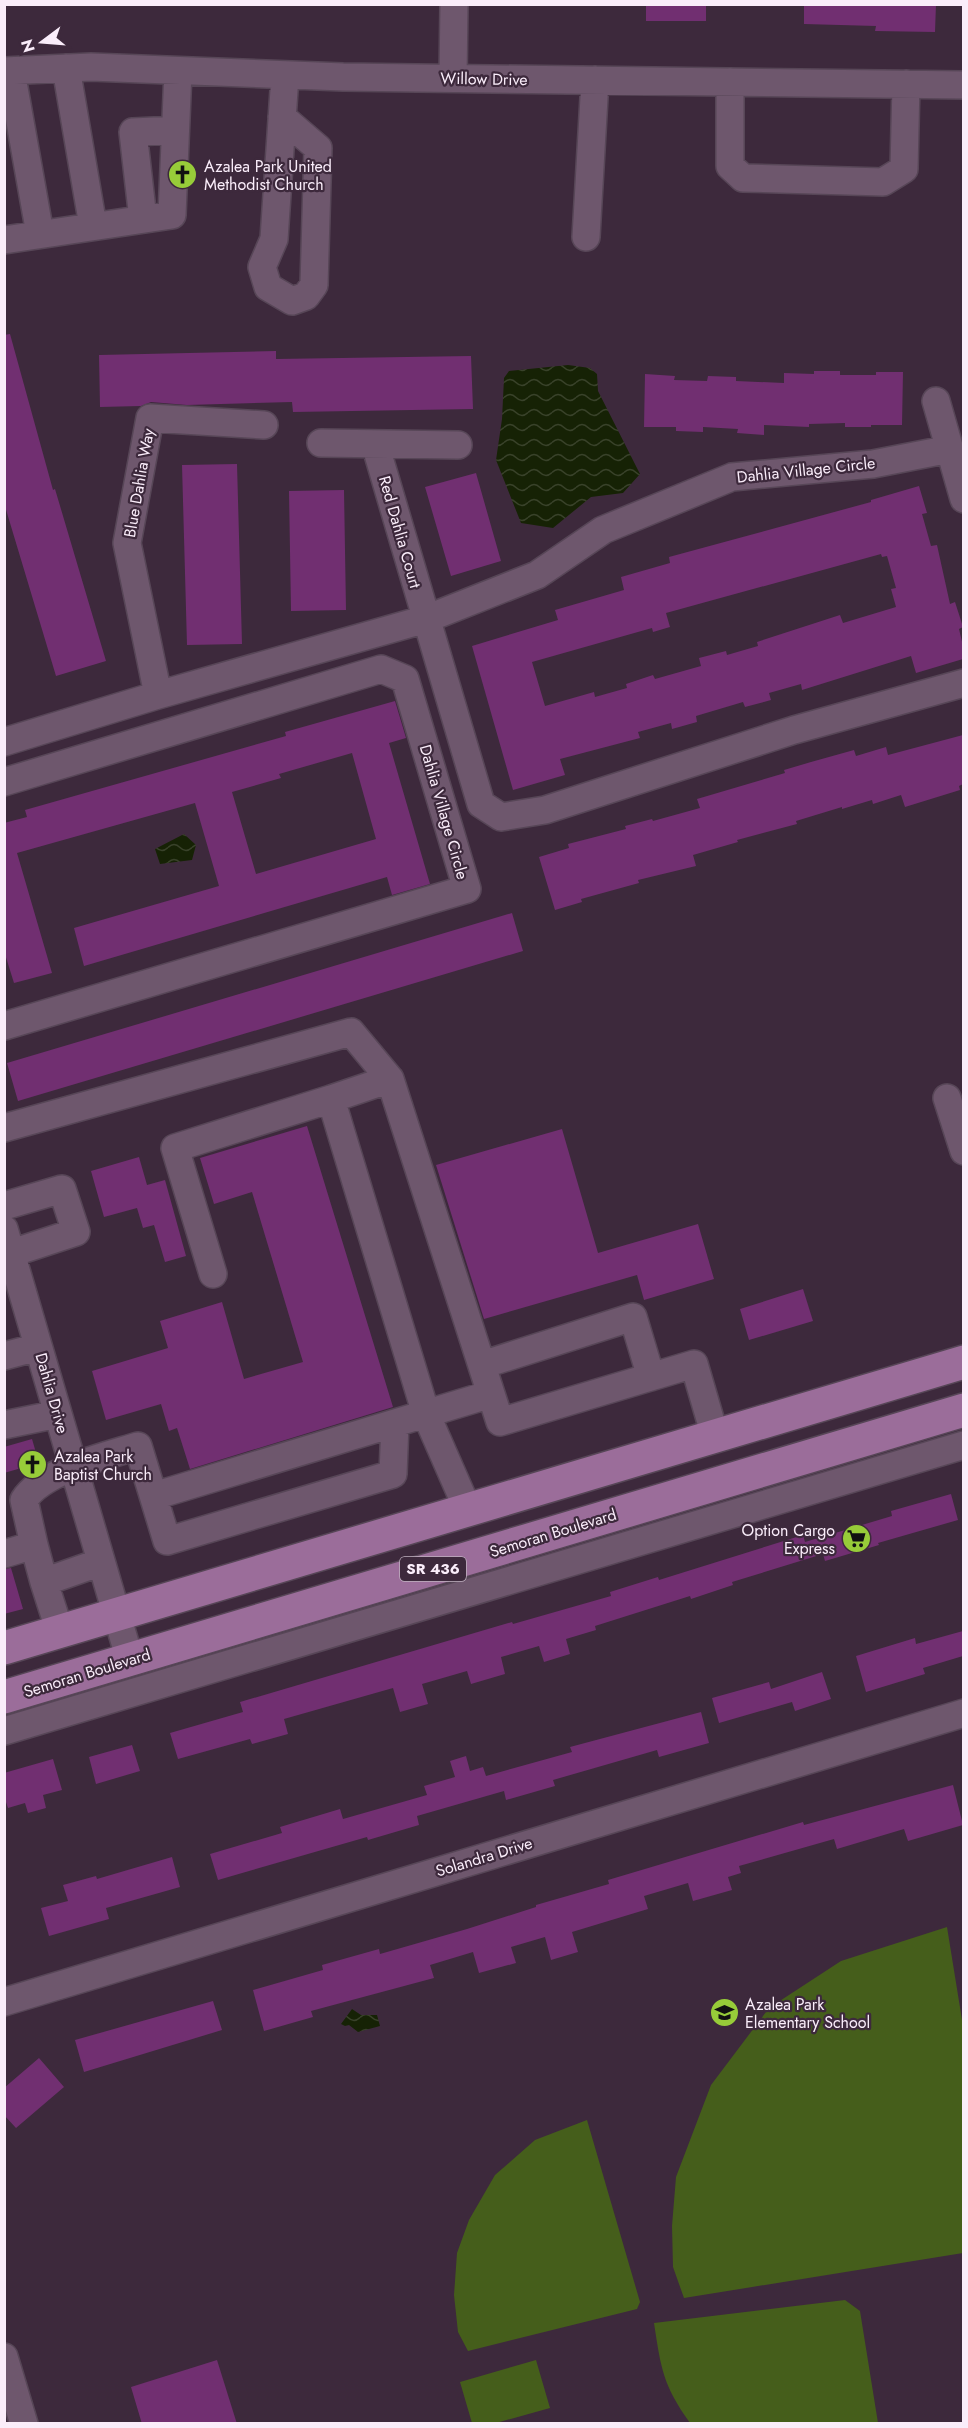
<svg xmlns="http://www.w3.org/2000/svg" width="968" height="2428" font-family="Jost,sans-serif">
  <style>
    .green { fill: #455e1b }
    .water { fill: url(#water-waves) }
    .building { fill: #712f71; fill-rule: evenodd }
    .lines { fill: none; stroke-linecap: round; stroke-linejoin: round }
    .minor-casing { stroke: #574657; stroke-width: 30 }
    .major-casing { stroke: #574657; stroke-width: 36 }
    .minor { stroke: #6e576d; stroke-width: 27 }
    .major { stroke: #9b6d9a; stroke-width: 33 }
    .labels { text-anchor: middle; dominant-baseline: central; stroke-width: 4.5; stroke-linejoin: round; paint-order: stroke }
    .shield { fill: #3d293c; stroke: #c1b2c1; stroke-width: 1.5 }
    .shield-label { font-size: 15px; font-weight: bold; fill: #faedfa }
    .street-label { font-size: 16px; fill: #faedfa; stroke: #3d293c }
    .poi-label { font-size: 16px; fill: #faedfa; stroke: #3d293c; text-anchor: start }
  </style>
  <defs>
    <pattern id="water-waves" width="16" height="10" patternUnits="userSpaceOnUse" patternTransform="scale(1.5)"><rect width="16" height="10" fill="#162205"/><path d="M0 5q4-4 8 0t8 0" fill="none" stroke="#39422a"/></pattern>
  </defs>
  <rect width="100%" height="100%" fill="#3d293c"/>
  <path class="green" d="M947,1927l16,99v227l-279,45 -11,-31 -1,-41 4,-49 35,-92 58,-77 72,-47z
    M587,2120l53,182 -3,7 -169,42 -10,-19 -4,-37 3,-42 12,-33 26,-45 40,-35z
    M845,2300l15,11 18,112h-188c-27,-38 -29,-54 -36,-100z
    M536,2360l14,48 -54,15h-24l-12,-41z"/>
  <path class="water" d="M568,365l22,3 7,6 1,17 42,83 -17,19 -32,4 -38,31 -32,-5 -25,-63 6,-41 2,-41 5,-7z
    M184,834l12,11 -4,15 -32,4 -5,-15z
    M352,2009l9,6h16l3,11 -22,6 -9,-7 -4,1 -4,-2z"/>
  <path class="building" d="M646,4h60v17h-60z
    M804,4h132l-1,28 -60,-1 1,-5 -72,-2z
    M10,334l43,156 2,-1 51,172 -50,15 -52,-173v-168z
    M276,351v8l195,-3 2,53 -180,3 -1,-10 -105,3 -36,-3 -10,4 -41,1 -1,-52z
    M814,371h26v4h36v-3h27l-1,53h-31v2h-26v-4l-36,1v3l-45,-2v10l-27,-2 1,-4 -35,-2v5l-27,-1v-4h-32l1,-53 30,2 -1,4 33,1 1,-5 28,1v4l48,2v-10l30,1z
    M237,464l5,180 -55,1 -5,-180z
    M476,473l25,88 -50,15 -26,-89z
    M919,486l8,27 -5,1 9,32 6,-1 13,59 5,-2 8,25 -4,2 4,17v13l-47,14 -5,-17 -109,34 -1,-6 -32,9 2,7 -26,7 -2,-5 -47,14 1,6 -25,7 -1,-6 -33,9 2,6 -80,21 5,16 -52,15 -41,-144 86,-26 -3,-10 69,-20 -3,-13 49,-14 -1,-6 202,-55v-2zM881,554l1,3 5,-1 9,32 -5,1 5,18 -53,16 -3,-8 -83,27 1,4 -31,9 -1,-4 -27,7 2,8 -46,13 -2,-4 -27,9 1,4 -32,9 -1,-5 -49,14 -13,-44 120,-34 1,4 17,-5 -4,-14z
    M344,490l2,120 -55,1 -2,-120z
    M395,701l11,37 -17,5 41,141 -38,11 -5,-18 -303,89 -10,-38 145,-42 -24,-83 -178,50 35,120 -38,10 -10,-32v-128l23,-6 -2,-7 261,-74 -1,-4zM352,753l24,86 -120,35 -24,-82 49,-14 -2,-4z
    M963,735v49l-4,2 1,4 -55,17 -4,-12 -28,9 -1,-4 -30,9v-2l-46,14 1,3 -60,16 1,2 -45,13 3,11 -58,14 1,3 -58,16 1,3 -27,8 -16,-53 30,-9 -1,-4 58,-15 -1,-3 27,-7 1,2 47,-13 -3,-9 88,-26 -1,-3 27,-8 43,-12 2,6 30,-9 2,8z
    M512,913l11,38 -505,150 -11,-38z
    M307,1126l86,281 -203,62 -13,-41 -8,3 -8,-27 -55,16 -14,-49 76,-23 -8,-27 62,-19 22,77 59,-17 -51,-170 -38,12 -14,-46z
    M562,1129l36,124 100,-29 16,55 -70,21 -7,-25 -153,44 -48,-154z
    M139,1157l8,28 18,-5 21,76 -21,6 -11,-37 -11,3 -6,-20 -33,9 -13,-46z
    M803,1289l10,32 -64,19 -9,-31z
    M32,1439l7,24 -35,10v-26z
    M951,1494l7,26 -80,23 1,2 -54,16 -2,-7 -91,28 1,3 -42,14 -1,-3 -95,30 1,4 -30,9 4,15 -26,8 -5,-16 -38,11 4,17 -34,10 -4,-13 -45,13 6,20 -28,8 -7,-24 -109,31 4,15 -36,10 -2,-5 -72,20 -8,-26 73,-21 -3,-10 272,-80 1,2 98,-28 -1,-4 48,-15 1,3 144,-45 2,7 87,-26 -1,-5z
    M11,1568l12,41 -19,5v-45z
    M963,1631v25l-40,12 2,6 -59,18 -10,-36 59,-18 1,6z
    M822,1672l9,27 -36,12 -3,-9 -73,21 -7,-25 57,-16 2,7z
    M701,1712l8,31 -50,14 -2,-7 -104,30 2,6 -49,14 -2,-9 -87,25 2,9 -51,15 -1,-3 -149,43 -8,-26 72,-21 -2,-6 60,-18 3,10 84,-24 -3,-9 31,-9 -5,-16 16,-5 4,15 13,-4 3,9 86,-24 -2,-5z
    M132,1745l8,26 -44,13 -7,-27z
    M53,1759l9,31 -19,5 3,13 -18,5 -3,-10 -17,5 -4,-12v-23z
    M953,1785l10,40 -55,16 -4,-12 -67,20 -3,-10 -95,27 2,7 -13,4 4,13 -39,11 -5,-18 -44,13 4,13 -76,23 6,20 -27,8 -6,-23 -34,10 5,16 -37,10 -6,-21 -43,13 4,13 -123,33 2,6 -49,14 -11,-41 70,-20 -1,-5 57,-16 1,5 87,-25 69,-22v-2l73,-21 -1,-4 195,-58 1,3z
    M172,1857l8,30 -74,21 3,11 -60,17 -8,-28 27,-7 -5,-16 33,-9 1,3z
    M213,2001l9,29 -138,42 -9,-32z
    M39,2058l25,29 -48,41 -12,-13v-27z
    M217,2360l20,64h-95l-11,-37z"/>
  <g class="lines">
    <defs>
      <path id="minor" d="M66,68l27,158
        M4,71l87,-4 252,10 621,8
        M11,71l29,163
        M453,78l1,-74
        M730,82v84l13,12 140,4 21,-13 2,-85
        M282,117l36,31 -4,137 -8,11 -14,5 -24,-14 -6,-20 12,-28 11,-164
        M143,219l-10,-87 42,-2
        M586,237l9,-157
        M4,240l168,-25 6,-144
        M936,401l28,98
        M321,443l137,2
        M375,444l106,360 20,13 44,-7 249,-80 170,-47
        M158,695l-31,-152 23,-125 114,7
        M4,742l154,-47 268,-76 111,-44 66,-45 129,-53 141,-13 77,-15
        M4,782l377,-113 24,10 62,210 -463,137
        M390,1079l-59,20 95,315 42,96
        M947,1098l17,53
        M4,1128l347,-96 39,47 110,343 194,-58 21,72
        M4,1206l58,-17 14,43 -64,21
        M4,1229l126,431
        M213,1274l-38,-126 156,-49
        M4,1356l34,-9
        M482,1365l151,-48 18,60
        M4,1425l54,-11
        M154,1496l337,-102
        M34,1545l10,37 57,-20
        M4,1554l30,-9 -10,-45c18,-29 82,-44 114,-54l29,95 226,-67 2,-51
        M44,1582l16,50
        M4,1731l960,-286
        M4,2002l960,-289
        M4,2357l20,67"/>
      <path id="major" d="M4,1648l960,-286
        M4,1697l960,-287"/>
    </defs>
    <use href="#minor" class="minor-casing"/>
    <use href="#major" class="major-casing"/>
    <use href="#minor" class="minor"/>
    <use href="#major" class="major"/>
  </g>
  <defs>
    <symbol id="church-disc" viewBox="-11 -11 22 22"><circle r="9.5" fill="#97cc39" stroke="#3d293c"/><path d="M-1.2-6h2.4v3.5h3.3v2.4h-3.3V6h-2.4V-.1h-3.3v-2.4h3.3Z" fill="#111"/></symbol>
    <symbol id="supermarket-disc" viewBox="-11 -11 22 22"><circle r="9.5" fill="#97cc39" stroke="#3d293c"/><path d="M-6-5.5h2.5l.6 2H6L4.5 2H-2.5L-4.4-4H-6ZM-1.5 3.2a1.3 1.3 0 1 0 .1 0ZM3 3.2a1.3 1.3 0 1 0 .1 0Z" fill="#111"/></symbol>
    <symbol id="school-disc" viewBox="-11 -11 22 22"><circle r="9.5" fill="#97cc39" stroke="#3d293c"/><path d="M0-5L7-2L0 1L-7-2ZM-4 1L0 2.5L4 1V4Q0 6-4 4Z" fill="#111"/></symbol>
  </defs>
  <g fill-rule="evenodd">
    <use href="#church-disc" x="166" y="158" width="33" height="33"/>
    <use href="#church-disc" x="16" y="1448" width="33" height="33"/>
    <use href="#supermarket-disc" x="840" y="1522" width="33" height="33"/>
    <use href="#school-disc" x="708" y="1996" width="33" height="33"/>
  </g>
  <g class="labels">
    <rect class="shield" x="400" y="1557" width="66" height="24" rx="4.5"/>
    <g class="shield-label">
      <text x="433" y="1569">SR 436</text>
    </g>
    <g class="street-label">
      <text transform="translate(484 79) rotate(1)">Willow Drive</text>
      <text transform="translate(806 470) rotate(-6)">Dahlia Village Circle</text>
      <text transform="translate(139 483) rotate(-80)">Blue Dahlia Way</text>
      <text transform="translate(400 532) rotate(74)">Red Dahlia Court</text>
      <text transform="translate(444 812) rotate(74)">Dahlia Village Circle</text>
      <text transform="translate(52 1393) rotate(74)">Dahlia Drive</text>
      <text transform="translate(553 1533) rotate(-17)">Semoran Boulevard</text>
      <text transform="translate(87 1673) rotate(-17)">Semoran Boulevard</text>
      <text transform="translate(484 1857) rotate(-17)">Solandra Drive</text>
    </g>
    <g class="poi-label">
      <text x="204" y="166">Azalea Park United<tspan x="204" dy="18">Methodist Church</tspan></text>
      <text x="54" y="1456">Azalea Park<tspan x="54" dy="18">Baptist Church</tspan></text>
      <text x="835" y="1530" text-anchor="end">Option Cargo<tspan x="835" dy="18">Express</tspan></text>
      <text x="745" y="2004">Azalea Park<tspan x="745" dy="18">Elementary School</tspan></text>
    </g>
  </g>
  <rect width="968" height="2428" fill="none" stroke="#faedfa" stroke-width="12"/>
  <g transform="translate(42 42) rotate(254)" stroke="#3d293c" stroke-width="4.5" paint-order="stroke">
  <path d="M0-4.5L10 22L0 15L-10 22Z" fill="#faedfa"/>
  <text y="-9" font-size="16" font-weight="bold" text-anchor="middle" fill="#faedfa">N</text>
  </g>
</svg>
